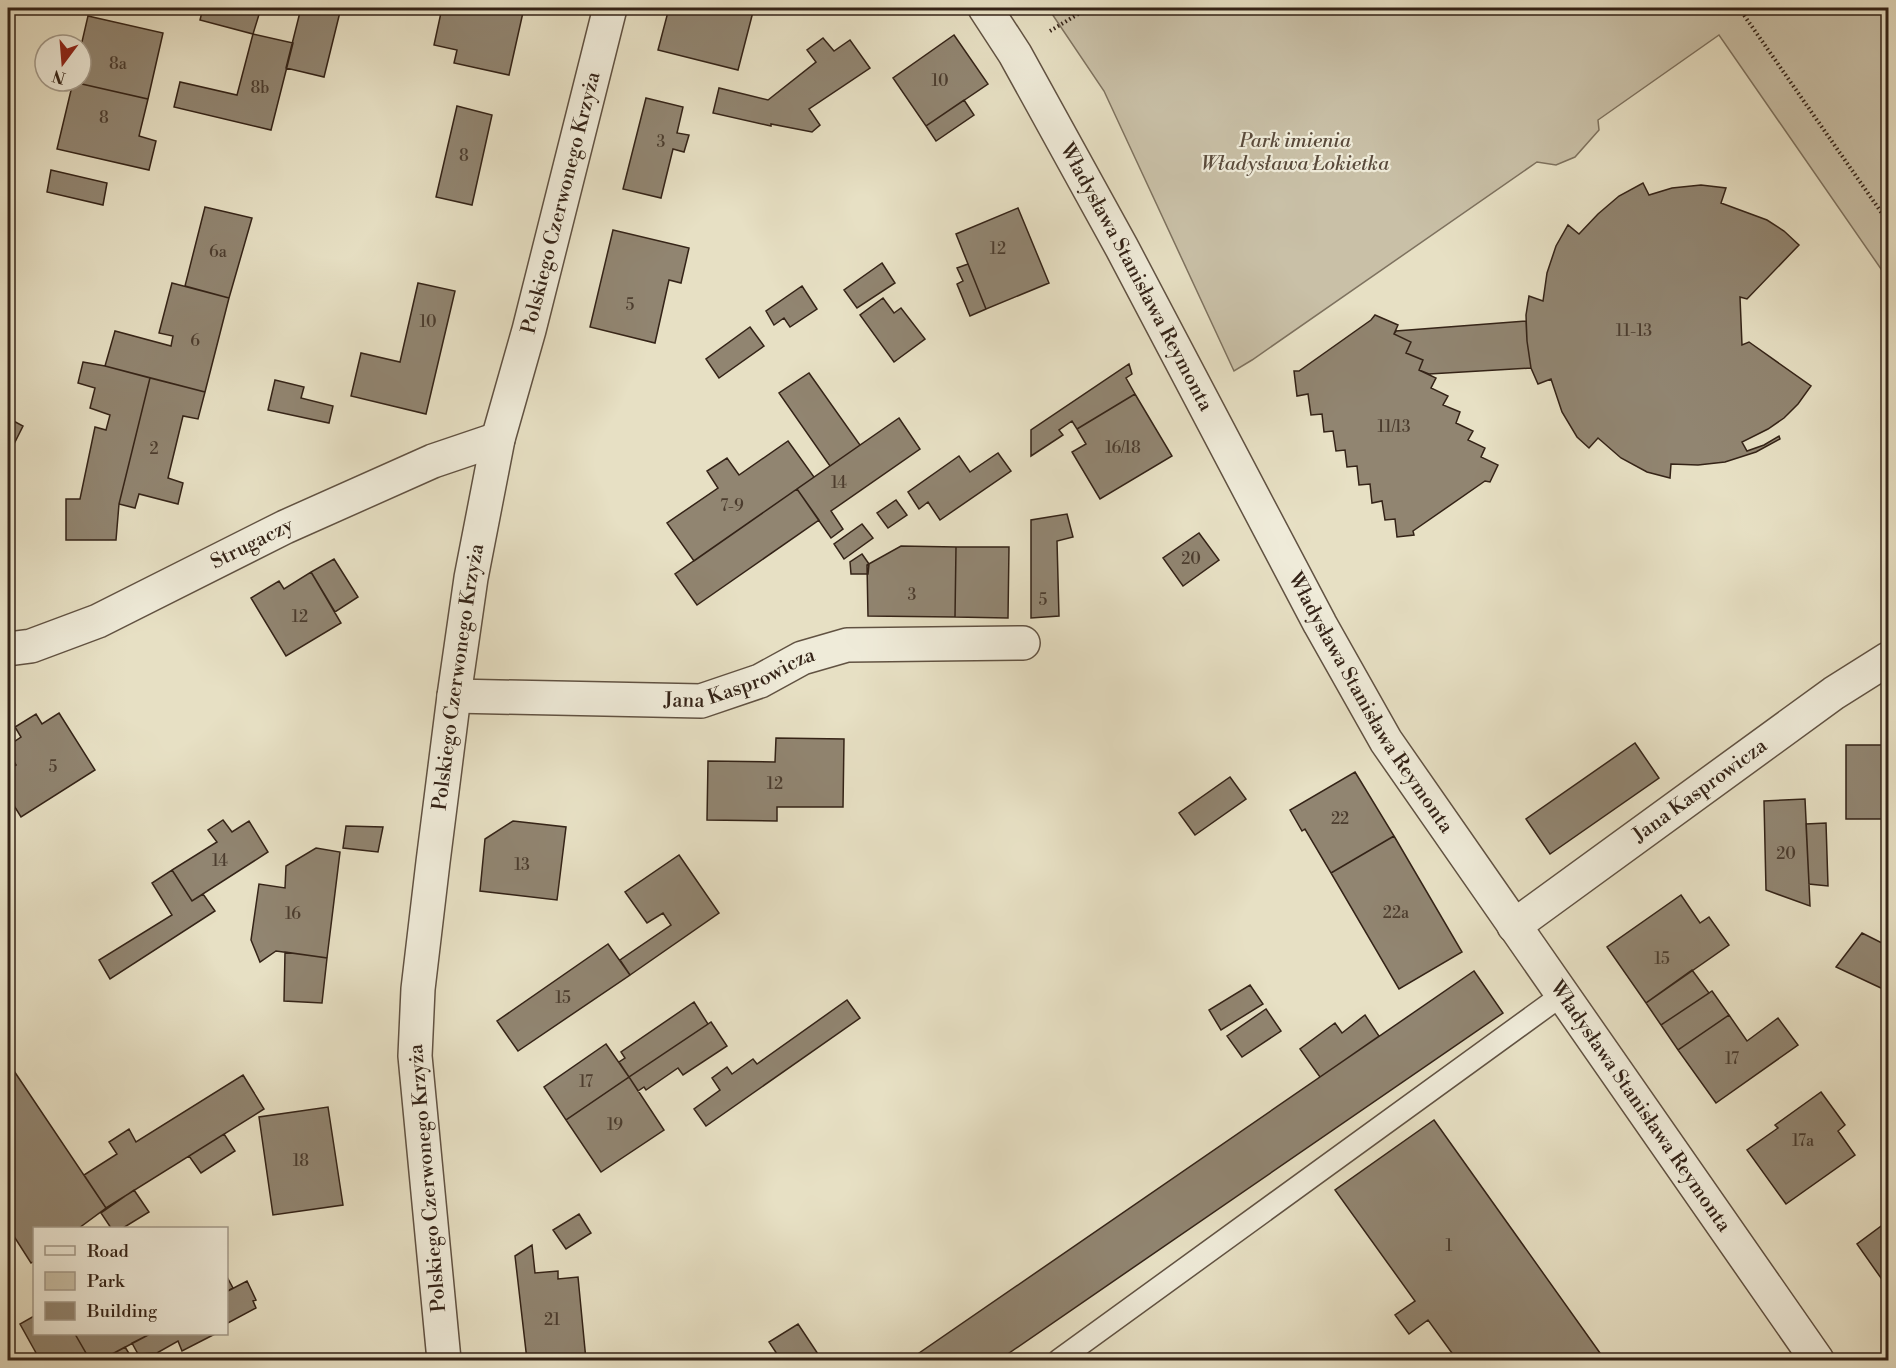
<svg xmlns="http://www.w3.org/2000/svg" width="1896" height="1368" font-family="'Libre Bodoni',serif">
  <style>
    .green { fill: #c9c0a7; stroke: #7e725f; stroke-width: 1.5 }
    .building { fill: #918571; stroke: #342317; stroke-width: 1.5 }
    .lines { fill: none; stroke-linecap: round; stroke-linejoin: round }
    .service-casing { stroke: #615242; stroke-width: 24 }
    .minor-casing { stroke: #615242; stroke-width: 36 }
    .path { stroke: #342317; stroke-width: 4; stroke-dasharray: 1.5 3; stroke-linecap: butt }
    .service { stroke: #efebd9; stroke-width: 21 }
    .minor { stroke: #efebd9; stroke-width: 33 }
    .labels { text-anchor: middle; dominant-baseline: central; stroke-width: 4.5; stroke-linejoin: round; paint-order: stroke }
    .number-label { font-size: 16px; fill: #4b3c2e }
    .park-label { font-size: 20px; font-style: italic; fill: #594a3b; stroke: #efebd9 }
    .street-label { font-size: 20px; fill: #342317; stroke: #efebd9 }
  </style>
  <rect width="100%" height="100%" fill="#e7e0c4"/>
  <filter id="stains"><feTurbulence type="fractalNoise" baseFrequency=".00333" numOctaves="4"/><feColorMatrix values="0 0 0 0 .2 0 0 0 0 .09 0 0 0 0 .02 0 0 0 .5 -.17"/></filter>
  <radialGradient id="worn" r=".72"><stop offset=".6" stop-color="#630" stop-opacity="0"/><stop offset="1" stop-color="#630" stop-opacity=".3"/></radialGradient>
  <path class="green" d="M1048,8h840v271l-169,-244 -121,85 1,10 -24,27 -19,8 -19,-3 -285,198 -18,11 -130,-280z"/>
  <path class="building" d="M203,8h58l-8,26 -53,-14z
    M301,8h22l17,4 -16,65 -38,-9z
    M442,8h82l-15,67 -55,-12 3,-13 -23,-5z
    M669,8h85l-16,62 -80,-20z
    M88,16l75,17 -15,66 -75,-17 8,-1v-35z
    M253,34l40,9 -22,87 -97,-23 6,-25 57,13z
    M954,35l34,49 -62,42 -33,-48z
    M823,38l11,13 16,-11 20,28 -61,41 11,16 -8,7 -41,-8v2l-58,-13 6,-25 49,12 48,-38 -9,-12z
    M73,82l75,17 -9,37 17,5 -7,29 -92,-21z
    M646,98l37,9 -6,26 12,2 -5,17 -11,-3 -12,49 -38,-9z
    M964,100l10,15 -38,26 -10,-15z
    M457,106l35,9 -20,90 -36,-8z
    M51,170l56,13 -4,22 -56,-13z
    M1643,183l6,12 23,-7 29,-3 25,3 -5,15 46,17 17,11 15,14 -52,54 -7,-2 2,48 7,-3 62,44 -13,18 -14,14 -16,11 -26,13 5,9 17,-6 15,-9 1,3 -24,13 -31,10 -27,3 -27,-1 -1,14 -23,-6 -26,-14 -23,-20 -9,10 -12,-11 -15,-25 -11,-33 -13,5 -7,-16 -4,-27 -1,-26 3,-19 14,5 4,-28 9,-27 12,-21 11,9 19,-20 21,-18z
    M205,207l47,11 -23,80 -44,-12z
    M1018,208l31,75 -63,26 -30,-75z
    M613,230l76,18 -8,35 -12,-3 -14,63 -65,-16z
    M882,263l13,20 -38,25 -13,-18z
    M968,264l18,45 -16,7 -13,-32 6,-3 -6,-13z
    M172,283l57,15 -24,94 -100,-26 10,-35 56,15 2,-10 -14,-3z
    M418,283l37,8 -29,123 -75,-18 10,-43 39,9z
    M802,286l15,23 -27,18 -6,-9 -10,7 -8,-14z
    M883,298l11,15 7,-5 24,31 -31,23 -34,-47z
    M1375,315l23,10 -4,9 17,8 -5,11 17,7 -4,10 17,8 -5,10 17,8 -5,9 17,7 -4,11 17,8 -5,9 17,8 -4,9 17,8 -8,17 -5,-1 -72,50 1,4 -17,2 -2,-18 -10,1 -3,-19 -10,2 -2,-19 -11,1 -2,-19 -10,1 -2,-17 -9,1 -3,-20 -9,1 -2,-18 -11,1 -3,-21 -11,2 -3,-25h5l72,-51z
    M1526,321l1,20 4,27 -102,6 -10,-4 4,-10 -17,-7 5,-11 -17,-8 2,-3z
    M750,327l14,19 -45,32 -13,-19z
    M83,362l22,4 45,12 -31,126 -3,36h-50v-41h14l15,-72 11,3 4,-15 -20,-7 5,-20 -17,-5z
    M1129,364l3,10 -6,4 9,16 -58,35 -5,-8 -13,9 4,5 -32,21v-26z
    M809,373l51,72 -30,21 -51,-73z
    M150,378l55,14 -7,27 -15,-3 -15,62 15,5 -5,21 -39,-10 -4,14 -16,-4z
    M275,380l29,7 -3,11 32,8 -4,17 -61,-13z
    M1135,394l37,62 -72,43 -28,-47 14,-8 -9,-15z
    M8,418l15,8 -15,30z
    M899,418l21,31 -89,62 12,18 -12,9 -34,-49z
    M788,441l26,36 -120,84 -27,-38 51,-35 -11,-17 20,-13 12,17z
    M998,453l13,18 -71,49 -12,-18 -9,7 -11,-17 51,-36 11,16z
    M797,489l22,31 -122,85 -22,-31z
    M896,500l11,15 -19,13 -11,-15z
    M1067,514l6,23 -16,4 2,75 -28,2v-98z
    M862,524l11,14 -29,21 -10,-15z
    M1199,533l20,27 -36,26 -20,-28z
    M901,546l55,1 -1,70 -87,-1 -1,-51z
    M956,547h53l-1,71 -53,-1z
    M862,554l7,10 -1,10h-17l-1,-12z
    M334,559l24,38 -23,15 -24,-40z
    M311,572l30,51 -55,33 -35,-58 28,-17 5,8z
    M59,713l36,57 -74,47 -13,-21v-26l8,-5 -8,-14v-5l13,-9 -6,-10 21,-13 6,10z
    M776,738l68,1 -1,68h-66v14l-70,-1 1,-59 67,1z
    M1635,743l24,35 -109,76 -24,-35z
    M1846,745h42v74h-42z
    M1355,772l39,64 -63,37 -26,-44 -3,2 -12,-21z
    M1230,777l16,22 -51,36 -16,-22z
    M1805,799l4,85 1,22 -44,-16 -2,-89z
    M223,820l9,12 17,-11 19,31 -76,49 -20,-31 45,-28 -9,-12z
    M513,821l53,6 -9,73 -77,-9 5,-52z
    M1826,823l2,63 -19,-2 -3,-60z
    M346,826l37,1 -5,25 -35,-4z
    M1394,836l68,116 -63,37 -68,-116z
    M316,848l24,4 -13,106 -51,-7 -16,11 -9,-22 8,-56 26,4 1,-22z
    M679,855l40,58 -89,62 -10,-15 51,-35 -8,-12 -16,10 -22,-31z
    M172,870l20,31 11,-7 12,17 -105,68 -11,-19 73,-45 -20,-32z
    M1883,894h5v52l-6,-3z
    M1681,895l19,28 9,-6 20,28 -83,58 -39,-56z
    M1862,933l26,13v35l-7,7 -45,-21z
    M608,944l22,31 -112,76 -21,-30z
    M285,952l42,6 -5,45 -38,-2z
    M1692,970l17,23 -48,32 -15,-22z
    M1474,971l29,42 -504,347h-90z
    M1888,981v17l-7,-10z
    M1250,985l13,19 -42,26 -12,-20z
    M1712,991l17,24 -51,35 -17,-25z
    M847,1000l13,18 -154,108 -12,-17 26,-19 -8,-12 15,-11 5,7 21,-15 4,5z
    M694,1002l14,22 -79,53 -10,-15 6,-4 -4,-6z
    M1266,1009l15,22 -39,26 -15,-21z
    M1365,1015l14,21 -59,41 -20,-28 35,-26 7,10z
    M1729,1015l18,26 31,-23 20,27 -82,58 -38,-53z
    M711,1022l16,24 -44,29 -5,-7 -32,22 -2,-3 -6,4 -9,-14z
    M606,1044l23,33 -63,43 -22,-33z
    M8,1062l98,146 -27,20h-45v33l-3,2 -23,-36z
    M243,1075l21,34 -158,99 -22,-33 33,-21 -8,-12 20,-13 7,13z
    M629,1077l35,53 -63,42 -35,-52z
    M1821,1092l24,33 -7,6 17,24 -69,49 -39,-54 31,-22 -3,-3z
    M328,1107l15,98 -70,10 -14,-98z
    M1434,1120l171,240h-148l-29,-40 -19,14 -14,-19 20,-14 -80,-111z
    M224,1134l11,17 -34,22 -12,-17z
    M134,1190l15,22 -26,16h-12l-10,-15z
    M579,1214l12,19 -25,16 -13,-19z
    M1888,1221v67l-31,-44z
    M532,1245l3,28 23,-2v8l20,-2 8,83h-59l-12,-104z
    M226,1275l7,13 -7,4z
    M247,1281l9,19 -3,1 3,7 -30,16v-32z
    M34,1316v18h41l15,26h-50l-20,-36z
    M798,1324l24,36h-41l-12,-18z
    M75,1334h75l-49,26h-11z
    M150,1334h65l-33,17 -4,-10 -21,12 -19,1 -6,-11z
    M125,1347l8,13h-32z"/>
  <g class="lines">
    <defs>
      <path id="service" d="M1059,1360l503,-365"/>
      <g id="minor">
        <path id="s1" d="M985,8l30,46 107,194 198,376 66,117 431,619"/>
        <path id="s2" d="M8,649l23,-3 67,-25 187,-94 148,-66 65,-22"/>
        <path id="s3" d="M454,696l247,5 59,-20 42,-23 45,-13 176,-2"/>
        <path id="s4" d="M1514,926l320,-233 54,-34"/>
        <path id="s5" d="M444,1360l-29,-304 3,-67 15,-127 21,-166 17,-118 27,-139 31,-109 81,-322"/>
      </g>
    </defs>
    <use href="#service" class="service-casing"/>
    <use href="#minor" class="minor-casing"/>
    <path class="path" d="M1739,8l149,214
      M1050,31l38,-23"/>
    <use href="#service" class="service"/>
    <use href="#minor" class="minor"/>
  </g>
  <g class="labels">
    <g class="number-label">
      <text x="118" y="64">8a</text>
      <text x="940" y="81">10</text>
      <text x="260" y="88">8b</text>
      <text x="104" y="118">8</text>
      <text x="661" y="142">3</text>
      <text x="464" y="156">8</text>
      <text x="998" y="249">12</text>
      <text x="218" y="252">6a</text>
      <text x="630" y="305">5</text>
      <text x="428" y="322">10</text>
      <text x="1634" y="331">11-13</text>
      <text x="195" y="341">6</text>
      <text x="1394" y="427">11/13</text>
      <text x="1123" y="448">16/18</text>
      <text x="154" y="449">2</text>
      <text x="839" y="483">14</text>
      <text x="732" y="506">7-9</text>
      <text x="1191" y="559">20</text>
      <text x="912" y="595">3</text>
      <text x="1043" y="600">5</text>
      <text x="300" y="617">12</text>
      <text x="53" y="767">5</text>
      <text x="775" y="784">12</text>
      <text x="1340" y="819">22</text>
      <text x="1786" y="854">20</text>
      <text x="220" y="861">14</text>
      <text x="522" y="865">13</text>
      <text x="1396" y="913">22a</text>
      <text x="293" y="914">16</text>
      <text x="1662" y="959">15</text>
      <text x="563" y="998">15</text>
      <text x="1732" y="1059">17</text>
      <text x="586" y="1082">17</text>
      <text x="615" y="1125">19</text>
      <text x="1803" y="1141">17a</text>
      <text x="301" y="1161">18</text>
      <text x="1449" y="1246">1</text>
      <text x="552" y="1320">21</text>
    </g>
    <g class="park-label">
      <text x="1295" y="141">Park imienia<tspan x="1295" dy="23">Władysława Łokietka</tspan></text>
    </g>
    <g class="street-label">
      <text stroke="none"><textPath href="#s5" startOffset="1173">Polskiego Czerwonego Krzyża</textPath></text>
      <text stroke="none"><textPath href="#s1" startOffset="309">Władysława Stanisława Reymonta</textPath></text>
      <text stroke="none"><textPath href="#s2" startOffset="267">Strugaczy</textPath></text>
      <text stroke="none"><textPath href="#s3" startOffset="290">Jana Kasprowicza</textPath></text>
      <text stroke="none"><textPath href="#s5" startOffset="687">Polskiego Czerwonego Krzyża</textPath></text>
      <text stroke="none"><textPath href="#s1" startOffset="795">Władysława Stanisława Reymonta</textPath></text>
      <text stroke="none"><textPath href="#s4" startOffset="230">Jana Kasprowicza</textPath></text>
      <text stroke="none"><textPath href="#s1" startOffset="1281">Władysława Stanisława Reymonta</textPath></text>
      <text transform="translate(428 1178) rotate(-95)">Polskiego Czerwonego Krzyża</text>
    </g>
  </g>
  <rect width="1896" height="1368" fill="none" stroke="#e7e0c4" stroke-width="30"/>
  <rect x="9" y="9" width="1878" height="1350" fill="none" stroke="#342317" stroke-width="3"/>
  <rect x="15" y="15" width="1866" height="1338" fill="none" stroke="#342317" stroke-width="1.5"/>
  <rect x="33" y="1227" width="195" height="108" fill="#efebd9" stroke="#a49b8b" stroke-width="1.5"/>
  <rect x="45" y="1246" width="30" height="9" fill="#efebd9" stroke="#a49b8b" stroke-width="1.5"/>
  <text x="87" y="1257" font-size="18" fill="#342317">Road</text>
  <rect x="45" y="1272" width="30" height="18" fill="#c9c0a7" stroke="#a49b8b" stroke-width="1.5"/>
  <text x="87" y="1287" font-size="18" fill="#342317">Park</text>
  <rect x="45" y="1302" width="30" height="18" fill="#918571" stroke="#a49b8b" stroke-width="1.5"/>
  <text x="87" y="1317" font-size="18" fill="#342317">Building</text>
  <g transform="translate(63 63) rotate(196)"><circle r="28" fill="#efebd9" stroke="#a49b8b" stroke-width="1.5"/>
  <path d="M0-4.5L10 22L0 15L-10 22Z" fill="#8f2418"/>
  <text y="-9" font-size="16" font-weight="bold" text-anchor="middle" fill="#342317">N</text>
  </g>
  <rect width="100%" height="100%" filter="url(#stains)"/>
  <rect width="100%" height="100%" fill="url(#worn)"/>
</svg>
